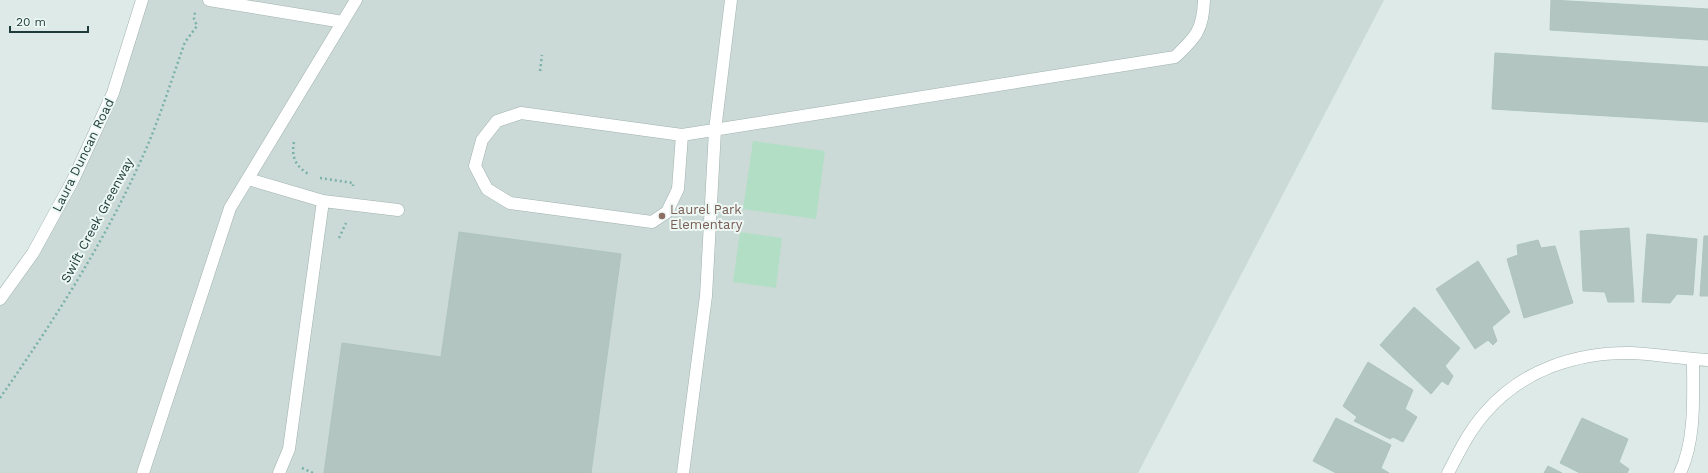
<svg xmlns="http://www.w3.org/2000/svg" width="1708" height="473" font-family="'Work Sans',sans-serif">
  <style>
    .built { fill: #cbdad6 }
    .green { fill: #b3dec6 }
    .building { fill: #b2c5c0; stroke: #afc4bf }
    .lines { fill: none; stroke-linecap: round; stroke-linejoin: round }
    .service-casing { stroke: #a0b2af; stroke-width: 13 }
    .minor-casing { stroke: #a0b2af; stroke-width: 13 }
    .tertiary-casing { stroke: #a0b2af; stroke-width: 13 }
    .path { stroke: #7ab1a9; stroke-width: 2.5; stroke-dasharray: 2 3; stroke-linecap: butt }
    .service { stroke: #fff; stroke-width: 12 }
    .minor { stroke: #fff; stroke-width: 12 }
    .tertiary { stroke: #fff; stroke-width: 12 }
    .education-dot { fill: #8d6e63; stroke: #edf7f4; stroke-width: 1.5 }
    .labels { text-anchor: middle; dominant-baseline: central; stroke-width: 4; stroke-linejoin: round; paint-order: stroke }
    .street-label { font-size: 13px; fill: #1d3b38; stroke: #edf7f4 }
    .education-label { font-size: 13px; fill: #785e54; stroke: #edf7f4; text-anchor: start }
  </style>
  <rect width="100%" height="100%" fill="#ddeae7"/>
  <path class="built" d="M142,0h1242l-246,473h-1138v-174l33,-46 80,-160z"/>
  <path class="green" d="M753,141l72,10 -9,68 -73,-10z
    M740,232l42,6 -6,50 -43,-6z"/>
  <path class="building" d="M1551,0l157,9v31l-158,-10z
    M1495,53l213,14v55l-216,-13z
    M1629,228l5,74h-26l-3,-10 -22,-1 -3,-60z
    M459,232l162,22 -30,219h-267l18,-130 99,14z
    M1647,234l50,5 -4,56 -16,-1 -7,9 -28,-1z
    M1704,236h4v60h-8z
    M1538,240l3,8 14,-2 18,57 -49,15 -17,-59 11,-4 -1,-10z
    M1478,261l32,51 -18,15 5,14 -4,4 -5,-5 -13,9 -39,-60z
    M1414,307l46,41 -15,18 8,10 -5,9 -6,-4 -11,13 -51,-49z
    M1368,362l45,28 -8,19 12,8 -14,25 -10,-5 -3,2 -36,-18 3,-4 -14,-11z
    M1336,418l55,27 -10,23 8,5h-53l-23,-12z
    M1582,418l46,21 -9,23 10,7 -2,4h-47l-20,-10z
    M1548,466l14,7h-18z"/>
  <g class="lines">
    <defs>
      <path id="service" d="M209,0l134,22
        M682,135l-4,54 -11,23 -15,10 -142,-19 -23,-14 -12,-23 7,-26 15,-19 24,-8 161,22 493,-78c21,-20 28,-27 29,-57
        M248,179l75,22 75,9
        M143,473l87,-265 126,-208
        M279,473l10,-24 34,-248
        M683,473l23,-177 9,-166 16,-130"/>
      <path id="minor" d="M1448,473c11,-21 21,-42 37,-60 37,-43 91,-61 147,-60 25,1 51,6 76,7
        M1680,473c16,-34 13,-77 13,-113"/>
      <path id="tertiary" d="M0,299l33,-46 40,-73 40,-87 29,-93"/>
    </defs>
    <use href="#service" class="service-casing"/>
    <use href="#minor" class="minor-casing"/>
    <use href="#tertiary" class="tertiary-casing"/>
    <path class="path" d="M540,71l2,-16
      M294,142c-3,16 2,25 16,33
      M320,178l33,5v3
      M339,238l7,-15
      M0,398c53,-76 104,-155 142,-240 17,-37 29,-77 43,-116l12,-16 -3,-7 1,-7
      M302,468l11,5"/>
    <use href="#service" class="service"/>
    <use href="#minor" class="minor"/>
    <use href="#tertiary" class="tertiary"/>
  </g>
  <circle class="education-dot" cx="662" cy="216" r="4"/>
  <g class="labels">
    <g class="street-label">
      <text transform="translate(83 155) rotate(-64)">Laura Duncan Road</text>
      <text transform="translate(97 220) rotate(-62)">Swift Creek Greenway</text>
    </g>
    <g class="education-label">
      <text x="670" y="209">Laurel Park<tspan x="670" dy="15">Elementary</tspan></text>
    </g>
  </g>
  <path d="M10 26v6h78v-6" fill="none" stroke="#1d3b38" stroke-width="2"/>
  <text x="16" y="26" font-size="12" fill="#1d3b38" stroke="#edf7f4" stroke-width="3" paint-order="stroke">20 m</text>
</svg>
